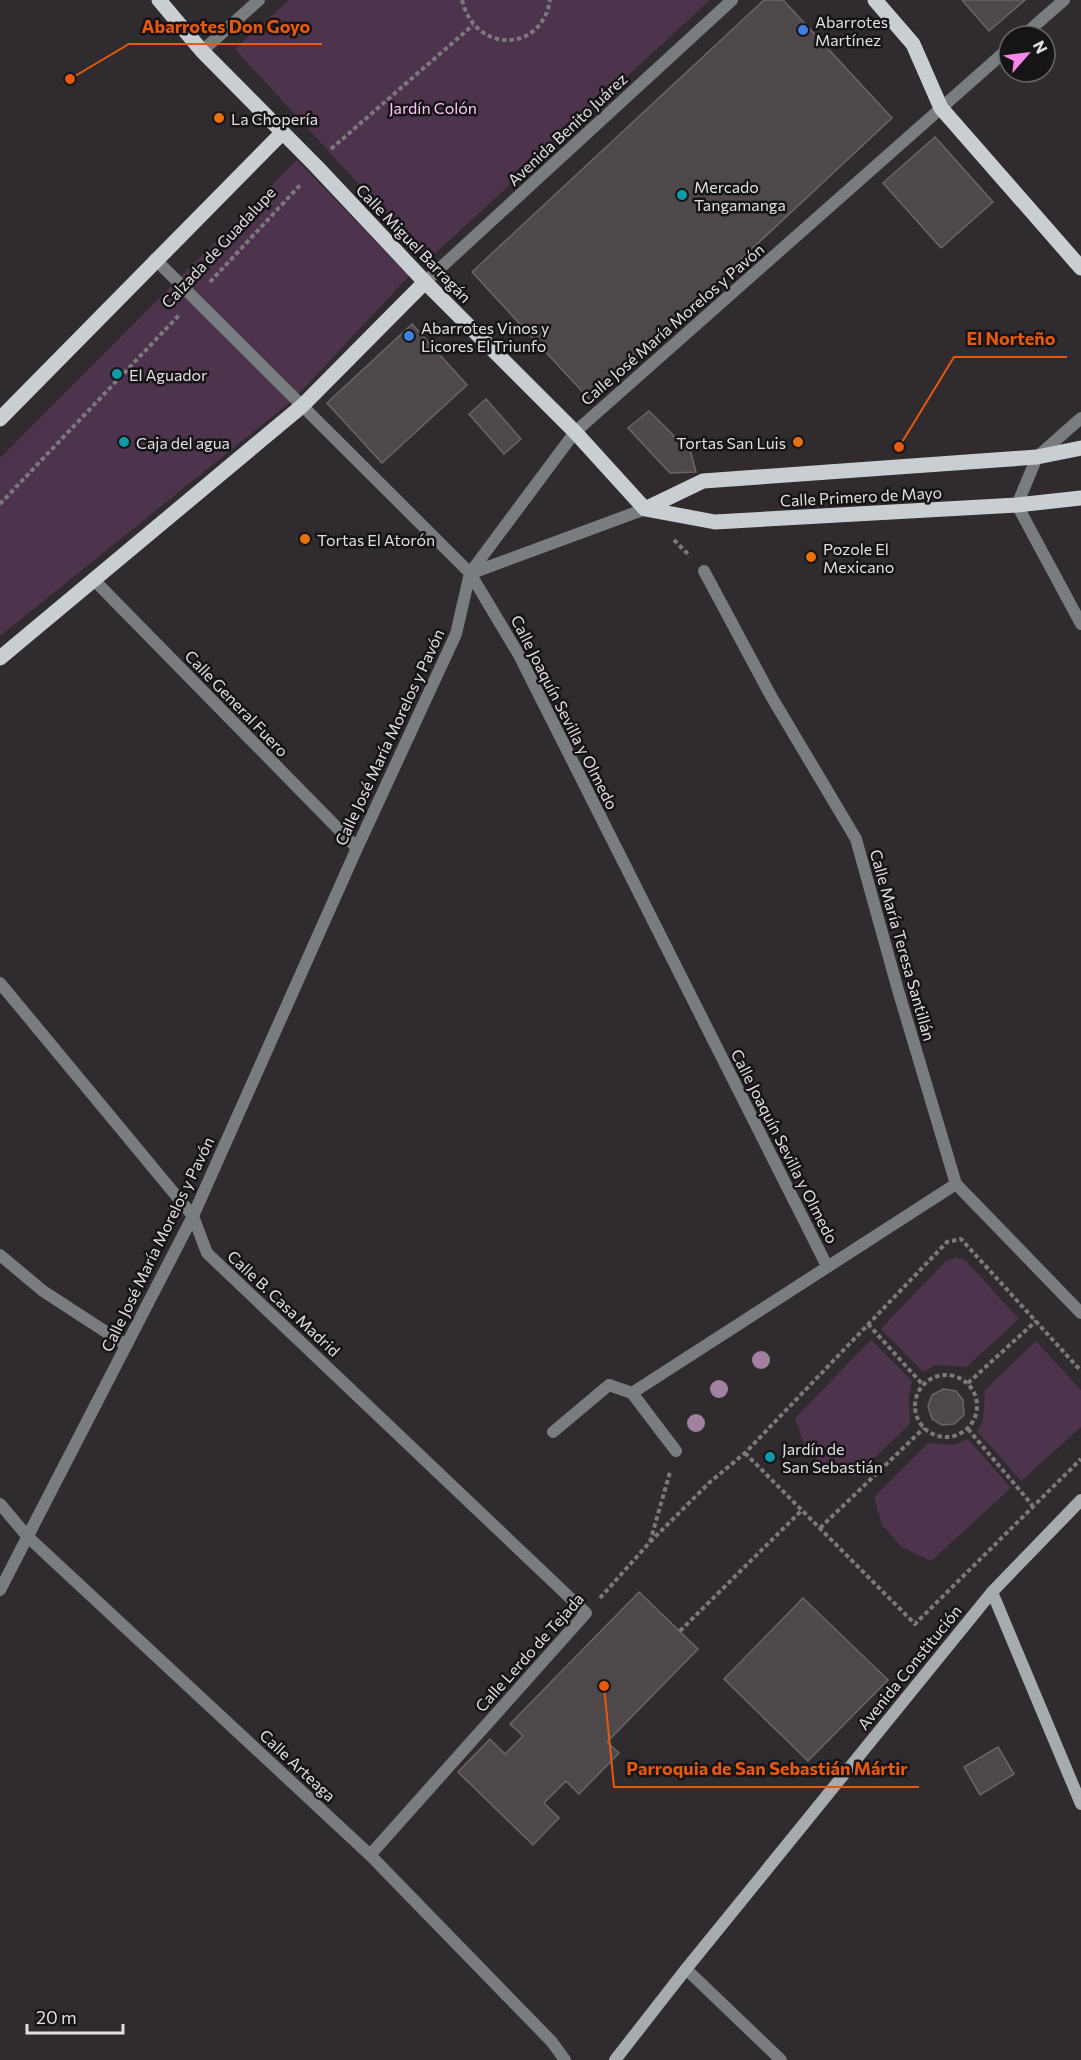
<svg xmlns="http://www.w3.org/2000/svg" width="1081" height="2060" font-family="Commissioner,sans-serif">
  <style>
    .green { fill: #4e334d }
    .building { fill: #4e484b; stroke: #6b6568; stroke-width: 1.5 }
    .lines { fill: none; stroke-linecap: round; stroke-linejoin: round }
    .path { stroke: #7c787c; stroke-width: 4; stroke-dasharray: 4.5 3; stroke-linecap: butt }
    .lane { stroke: #7a7d7f; stroke-width: 12 }
    .street { stroke: #7a7d7f; stroke-width: 12 }
    .secondary { stroke: #a6abad; stroke-width: 12 }
    .primary { stroke: #c8ced1; stroke-width: 15 }
    .tree { fill: #a1819f }
    .shop-dot { fill: #3f7fe0; stroke: #161416; stroke-width: 2 }
    .food-dot { fill: #e8710a; stroke: #161416; stroke-width: 2 }
    .culture-dot { fill: #0f9aa8; stroke: #161416; stroke-width: 2 }
    .labels { text-anchor: middle; dominant-baseline: central; stroke-width: 5; stroke-linejoin: round; paint-order: stroke }
    .poi-label { font-size: 16px; fill: #e2dfe2; stroke: #161416; text-anchor: start }
    .park-label { font-size: 16px; fill: #fec7fb; stroke: #161416 }
    .street-label { font-size: 16px; fill: #e2dfe2; stroke: #161416 }
    .leader { fill: none; stroke: #e8590c; stroke-width: 2 }
    .callout-dot { fill: #e8590c; stroke: #161416; stroke-width: 2 }
    .callout-label { font-size: 18px; text-anchor: middle; font-weight: bold; fill: #e8590c; stroke: #161416; stroke-width: 5; stroke-linejoin: round; paint-order: stroke }
  </style>
  <rect width="100%" height="100%" fill="#302b2f"/>
  <path class="green" d="M289,0h421l-282,260 -193,-211z
    M297,160l112,116 -115,123 -294,237v-178z
    M955,1258l10,2 54,59 -53,48 -31,-2 -12,7 -42,-43 65,-68z
    M871,1340l41,41 -3,16 1,27 -56,53 -27,-9 -22,-21 -10,-29z
    M1036,1341l45,49v37l-60,54 -44,-50 6,-10 2,-31z
    M968,1439l43,49 -80,73 -29,-14 -20,-22 -8,-28 54,-54 26,2z"/>
  <path class="building" d="M764,0h19l109,118 -302,282 -118,-128z
    M962,0h63l-36,31z
    M935,137l58,65 -52,46 -58,-65z
    M412,324l55,61 -85,78 -55,-60z
    M486,399l35,40 -17,15 -35,-40z
    M649,411l42,42 5,19 -26,1 -42,-45z
    M943,1389l13,2 7,9 1,15 -10,9 -12,1 -10,-6 -4,-13 4,-11z
    M639,1592l59,57 -91,93 12,11 -40,41 -13,-13 -22,22 15,15 -26,27 -75,-73 32,-33 15,15 18,-18 -13,-12z
    M803,1598l85,82 -80,81 -84,-82z
    M998,1747l16,27 -34,21 -16,-28z"/>
  <g class="lines">
    <path class="path" d="M462,0c13,54 80,53 88,0
      M331,149l142,-124
      M210,282l91,-98
      M0,504l180,-190
      M674,540l16,16
      M868,1324l55,61
      M915 1406a31 31 0 1 1 62 0a31 31 0 1 1-62 0Z
      M968,1383l68,-62
      M968,1429l65,77
      M745,1453l170,171 166,-165
      M820,1528l104,-100
      M650,1542l60,-60 35,-29 202,-211 14,-3 120,132
      M600,1598l50,-56 20,-70
      M680,1631l122,-121"/>
    <path class="lane" d="M0,1255l43,36 83,54"/>
    <path class="street" d="M1023,36l41,-36
      M202,51l57,-51
      M155,259l315,314 49,82 308,611
      M425,282l307,-282
      M1081,418l-44,39 -20,48 64,119
      M704,571l67,125 85,143 42,151 58,194 125,129
      M472,573l173,-64
      M94,580l263,268
      M0,983l193,233 14,37 379,360 -216,242
      M632,1393l324,-209
      M632,1393l44,58
      M553,1432l56,-47 23,8
      M0,1504l28,33 342,318 182,187 13,18
      M0,1590l193,-374 164,-368 99,-214 14,-61 105,-141 434,-384
      M686,1969l95,91"/>
    <path class="secondary" d="M992,1592l89,212
      M615,2060l71,-91 306,-377 89,-92"/>
    <path class="primary" d="M159,0l43,51 114,115 109,116 150,150 70,77
      M875,0l38,44 28,64 140,160
      M0,419l282,-286
      M645,509l58,-28 334,-24 44,-9
      M645,509l70,13 302,-17 64,-7
      M0,658l302,-252 123,-124"/>
  </g>
  <g class="tree">
    <circle cx="761" cy="1360" r="9"/>
    <circle cx="719" cy="1389" r="9"/>
    <circle cx="696" cy="1423" r="9"/>
  </g>
  <g class="shop-dot">
    <circle cx="803" cy="30" r="6"/>
    <circle cx="409" cy="336" r="6"/>
  </g>
  <g class="food-dot">
    <circle cx="219" cy="118" r="6"/>
    <circle cx="798" cy="442" r="6"/>
    <circle cx="305" cy="539" r="6"/>
    <circle cx="811" cy="557" r="6"/>
  </g>
  <g class="culture-dot">
    <circle cx="682" cy="195" r="6"/>
    <circle cx="117" cy="374" r="6"/>
    <circle cx="124" cy="442" r="6"/>
    <circle cx="770" cy="1457" r="6"/>
  </g>
  <g class="labels">
    <g class="poi-label">
      <text x="815" y="21">Abarrotes<tspan x="815" dy="18">Martínez</tspan></text>
      <text x="231" y="118">La Chopería</text>
      <text x="694" y="186">Mercado<tspan x="694" dy="18">Tangamanga</tspan></text>
      <text x="421" y="327">Abarrotes Vinos y<tspan x="421" dy="18">Licores El Triunfo</tspan></text>
      <text x="129" y="374">El Aguador</text>
      <text x="136" y="442">Caja del agua</text>
      <text x="786" y="442" text-anchor="end">Tortas San Luis</text>
      <text x="317" y="539">Tortas El Atorón</text>
      <text x="823" y="548">Pozole El<tspan x="823" dy="18">Mexicano</tspan></text>
      <text x="782" y="1448">Jardín de<tspan x="782" dy="18">San Sebastián</tspan></text>
    </g>
    <g class="park-label">
      <text x="433" y="107">Jardín Colón</text>
    </g>
    <g class="street-label">
      <text transform="translate(567 129) rotate(-43)">Avenida Benito Juárez</text>
      <text transform="translate(414 243) rotate(46)">Calle Miguel Barragán</text>
      <text transform="translate(218 247) rotate(-47)">Calzada de Guadalupe</text>
      <text transform="translate(672 324) rotate(-41)">Calle José María Morelos y Pavón</text>
      <text transform="translate(861 496) rotate(-3)">Calle Primero de Mayo</text>
      <text transform="translate(237 703) rotate(46)">Calle General Fuero</text>
      <text transform="translate(565 712) rotate(63)">Calle Joaquín Sevilla y Olmedo</text>
      <text transform="translate(389 737) rotate(-65)">Calle José María Morelos y Pavón</text>
      <text transform="translate(903 945) rotate(74)">Calle María Teresa Santillán</text>
      <text transform="translate(785 1146) rotate(63)">Calle Joaquín Sevilla y Olmedo</text>
      <text transform="translate(157 1244) rotate(-64)">Calle José María Morelos y Pavón</text>
      <text transform="translate(284 1303) rotate(43)">Calle B. Casa Madrid</text>
      <text transform="translate(529 1652) rotate(-48)">Calle Lerdo de Tejada</text>
      <text transform="translate(909 1667) rotate(-51)">Avenida Constitución</text>
      <text transform="translate(298 1765) rotate(43)">Calle Arteaga</text>
    </g>
  </g>
  <path class="leader" d="M70 79L129 44H322M899 447L954 357H1067M604 1686L614 1787H919"/>
  <g class="callout-dot">
    <circle cx="70" cy="79" r="6"/>
    <circle cx="899" cy="447" r="6"/>
    <circle cx="604" cy="1686" r="6"/>
  </g>
  <g class="callout-label">
    <text x="226" y="33">Abarrotes Don Goyo</text>
    <text x="1011" y="345">El Norteño</text>
    <text x="767" y="1775">Parroquia de San Sebastián Mártir</text>
  </g>
  <g transform="translate(1027 54) rotate(62)"><circle r="28" fill="#161416" stroke="#686568" stroke-width="1.5"/>
  <path d="M0-4.5L10 22L0 15L-10 22Z" fill="#f987e9"/>
  <text y="-9" font-size="16" font-weight="bold" text-anchor="middle" fill="#e2dfe2">N</text>
  </g>
  <path d="M27 2024v9h96v-9" fill="none" stroke="#e2dfe2" stroke-width="3"/>
  <text x="36" y="2024" font-size="18" fill="#e2dfe2" stroke="#161416" stroke-width="4.5" paint-order="stroke">20 m</text>
</svg>
